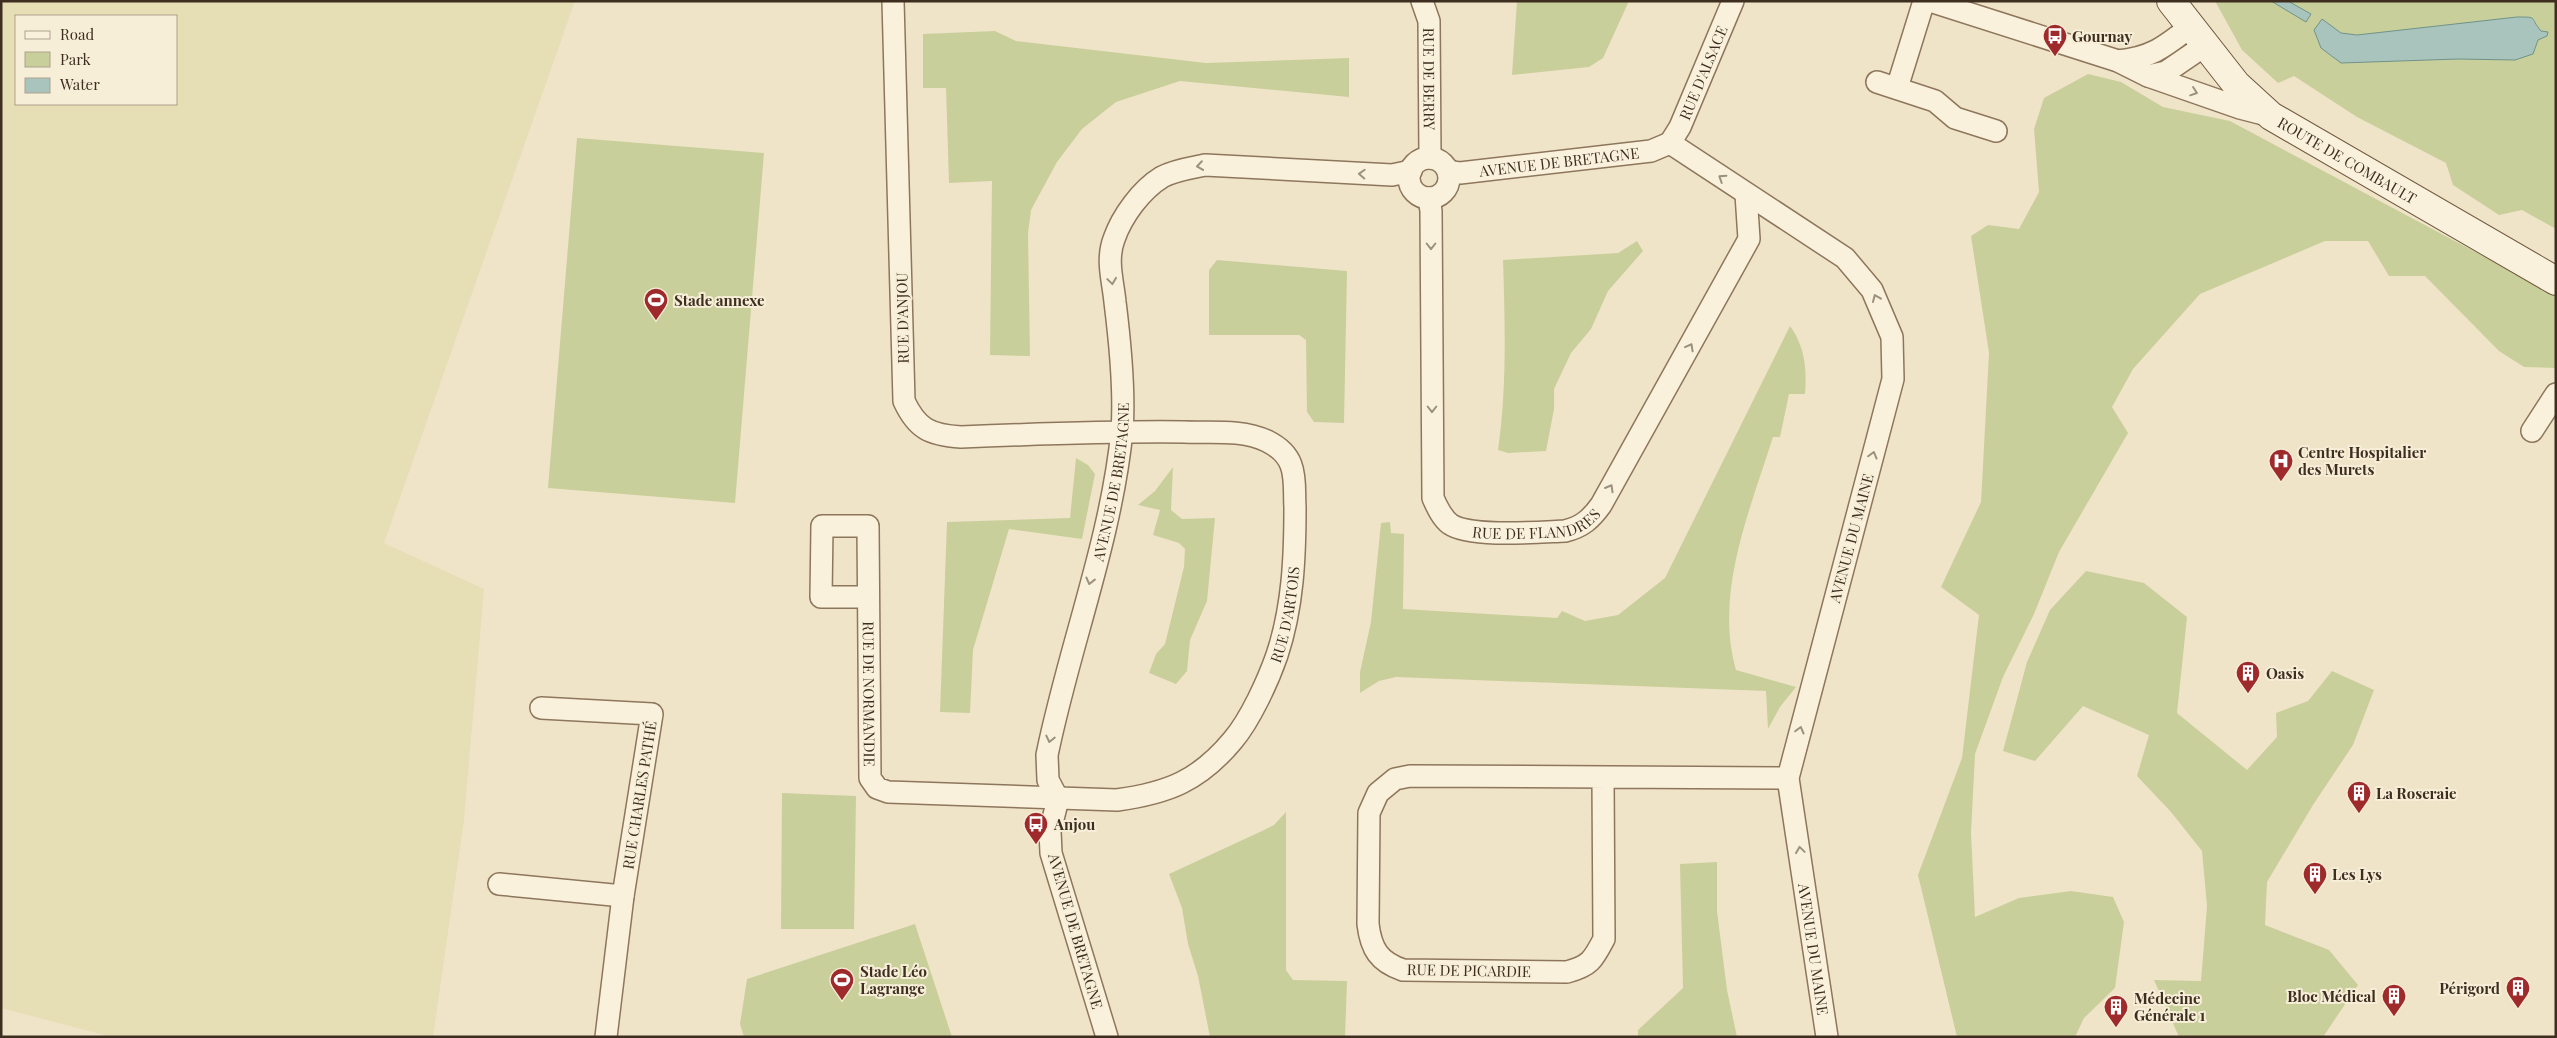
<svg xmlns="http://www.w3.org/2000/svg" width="2557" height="1038" font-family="'Playfair Display',serif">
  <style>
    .farmland { fill: #e6deb5; fill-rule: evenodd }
    .green { fill: #c9cf9b }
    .water { fill: #a9c4bc; stroke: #6f938a }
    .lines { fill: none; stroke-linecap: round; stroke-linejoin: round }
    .street-casing { stroke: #8d765c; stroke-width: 24 }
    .secondary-casing { stroke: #6f573f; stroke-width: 30 }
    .street { stroke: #faf1dc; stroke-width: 21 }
    .secondary { stroke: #faf1dc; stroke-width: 28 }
    .oneway { stroke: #9c907e }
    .labels { text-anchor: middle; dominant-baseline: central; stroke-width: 4; stroke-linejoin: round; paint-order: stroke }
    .poi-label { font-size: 15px; font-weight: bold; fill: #3d2e20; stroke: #f7eed8; text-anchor: start }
    .street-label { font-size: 15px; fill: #3d2e20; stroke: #f7eed8 }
  </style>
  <rect width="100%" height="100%" fill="#f0e4c8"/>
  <path class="farmland" d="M1,1h574l-191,542 100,46 -20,231 -31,217h-321l-111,-29zM16,16h160v88h-160z"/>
  <path class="green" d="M1517,1h112l-26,57 -14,9 -77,8z
    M2215,1h341v228l-34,-19 -23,5 -46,-30 -7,-22 -89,-46 -63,-41 -16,7 -36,-33z
    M995,31l21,10 190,22 143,-5v39l-169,-16 -64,21 -34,27 -25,33 -26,48 -3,23 2,123 -40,-1 2,-174 -43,2 -3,-95h-23v-54z
    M2088,74l33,8 42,25 67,14 326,174v73l-32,-1 -25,-16 -74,-75h-36l-21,-35h-43l-125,53 -67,75 -21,38 16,26 -69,119 -25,62 -31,63 -28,77 -4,79 4,84 44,-19 52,-7 42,6 11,25 -9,66 -31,30 -9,19h-118l-39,-162 44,-117 17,-143 -38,-28 40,-85 8,-149 -18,-117 17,-11 31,4 20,-37 -5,-63 10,-31z
    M577,138l187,15 -29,350 -187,-15z
    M1637,241l6,10 -35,40 -17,38 -20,24 -17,36v20l-8,42 -38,2 -10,-3c9,-63 7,-126 5,-190l115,-7z
    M1217,260l130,11 -3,152 -30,-1 -7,-10 -1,-72 -7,-5h-90v-65z
    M1790,326c15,20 17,44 15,68h-16l-9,43h-7c-23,73 -59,156 -37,233l60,17 -16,20 -12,22 -2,-38 -370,-14 -17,4 -19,12v-21l11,-50 10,-99 9,-1 1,11 13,1 -1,75 154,9 5,-7 23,10 33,-6 47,-37z
    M1076,458l12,7 7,9 -13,65 -73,-10 -36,121 -3,63 -30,-1 7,-190 123,-4z
    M1173,467l-2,43 11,9 33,-1 -8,83 -17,39 -3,31 -11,13 -27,-11 7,-19 9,-10 19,-77 1,-18 -6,-6 -26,-8 7,-25 -22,-5 17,-14z
    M2086,571l58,12 43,34 -10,96 70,57 30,-33 -1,-24 32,-12 24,-30 42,19 -21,55 -40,60 -46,77 -2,43 64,25 29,35 -35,52h-144l-25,-57 47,1 6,-75 -5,-55 -31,-39 -34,-36 12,-41 -66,-29 -48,55 -32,-10 24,-89 23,-52z
    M782,793l74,3 -2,133h-73z
    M1286,812v158l7,10 54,1 -2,56h-135l-12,-61 -10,-32 -6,-36 -13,-34 93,-43 12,-6z
    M1717,862v49l10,79 10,47h-99v-7l45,-42 -3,-124z
    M915,924l37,113h-208l-4,-13 7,-45z"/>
  <path class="water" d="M2271,1h17l23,13 -5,8z
    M2517,17c22,0 12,0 24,14l7,1 -1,4 -9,4 -5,14 -18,6 -57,-1 -117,4 -20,-15 -7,-18 8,-11 19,14 16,2z"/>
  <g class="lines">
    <defs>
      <g id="street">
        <path id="s1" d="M1422,1l7,20 1,137"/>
        <path d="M1930,1l188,60 30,15 92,32 31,8"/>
        <path d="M2118,61c33,-3 46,-14 72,-34"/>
        <path d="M2148,76l18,-4 38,-26"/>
        <path d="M1877,82l58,19 20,17 41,13"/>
        <path d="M1897,88l27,-87"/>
        <path id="s2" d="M1670,143l175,115 27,32 20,47 1,42 -105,399 39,259"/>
        <path id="s3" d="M1670,143l10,-16 53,-126"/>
        <circle cx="1429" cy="178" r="20"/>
        <path id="s4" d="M1448,171l12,2 191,-22 19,-8"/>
        <path id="s5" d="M1429,198l2,13 2,287c4,9 9,20 17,26 20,14 89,8 115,7 17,-4 26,-12 36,-26l148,-266 -3,-45"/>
        <path d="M2532,431l24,-37"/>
        <path id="s6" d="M868,597h-47l1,-71h46l2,252 7,10 11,4 229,8c51,-7 82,-19 116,-60 17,-20 35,-59 44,-85 16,-48 18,-98 18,-148 -1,-14 1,-29 -4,-42 -4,-11 -14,-19 -24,-24 -25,-12 -56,-8 -83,-9 -75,-1 -149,2 -223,5 -31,-2 -44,-8 -57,-36l-11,-400"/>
        <path d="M541,708l111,6 -29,182 -17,141"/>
        <path d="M1603,778l1,161c-11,21 -14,27 -37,33l-164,-2c-24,-8 -32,-21 -35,-46l1,-111 9,-20 17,-14 15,-3 378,2"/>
        <path d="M499,884l124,12"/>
        <path id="s7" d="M1107,1037l-56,-184 -1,-22 8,-32 -10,-19 -1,-25c22,-108 64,-214 75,-324 3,-40 -2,-89 -7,-129 -2,-21 -9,-42 -1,-63 8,-23 27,-49 48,-62 13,-7 29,-9 43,-12l187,10 19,-4"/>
      </g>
      <g id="secondary">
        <path id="s8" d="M2171,1l65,83 35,32 285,165"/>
      </g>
    </defs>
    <use href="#street" class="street-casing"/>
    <use href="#secondary" class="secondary-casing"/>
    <use href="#street" class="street"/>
    <use href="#secondary" class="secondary"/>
  </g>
  <defs><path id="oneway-chevron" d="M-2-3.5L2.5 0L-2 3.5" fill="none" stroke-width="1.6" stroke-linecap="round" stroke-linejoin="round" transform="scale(1.25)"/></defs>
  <g class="oneway">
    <use href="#oneway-chevron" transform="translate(2194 92) rotate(19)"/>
    <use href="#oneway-chevron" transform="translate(1200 166) rotate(172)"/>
    <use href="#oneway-chevron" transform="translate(1362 174) rotate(-177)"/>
    <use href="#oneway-chevron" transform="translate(1722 178) rotate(-147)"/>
    <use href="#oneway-chevron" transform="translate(1431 246) rotate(90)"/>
    <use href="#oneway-chevron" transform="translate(1112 281) rotate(82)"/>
    <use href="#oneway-chevron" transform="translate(1876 298) rotate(-113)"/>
    <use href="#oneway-chevron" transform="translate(1690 347) rotate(-61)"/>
    <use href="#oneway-chevron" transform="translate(1432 409) rotate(90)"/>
    <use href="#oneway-chevron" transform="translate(1873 455) rotate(-75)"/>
    <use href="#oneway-chevron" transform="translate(1610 488) rotate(-60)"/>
    <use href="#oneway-chevron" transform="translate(1090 581) rotate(104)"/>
    <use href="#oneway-chevron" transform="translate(1800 730) rotate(-75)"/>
    <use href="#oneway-chevron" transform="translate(1050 739) rotate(103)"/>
    <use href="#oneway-chevron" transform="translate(1800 850) rotate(-98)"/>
  </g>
  <defs>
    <symbol id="bus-pin" viewBox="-11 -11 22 30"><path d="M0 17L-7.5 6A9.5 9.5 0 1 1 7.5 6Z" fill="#9e2a2b" stroke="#f7eed8"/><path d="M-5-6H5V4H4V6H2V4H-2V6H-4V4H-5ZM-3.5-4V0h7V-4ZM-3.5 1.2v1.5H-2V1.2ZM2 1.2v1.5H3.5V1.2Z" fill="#fff"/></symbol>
    <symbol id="stadium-pin" viewBox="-11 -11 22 30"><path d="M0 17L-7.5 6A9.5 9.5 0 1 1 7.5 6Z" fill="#9e2a2b" stroke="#f7eed8"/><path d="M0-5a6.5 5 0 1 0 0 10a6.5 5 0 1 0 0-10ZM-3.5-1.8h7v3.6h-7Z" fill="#fff"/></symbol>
    <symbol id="hospital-pin" viewBox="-11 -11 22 30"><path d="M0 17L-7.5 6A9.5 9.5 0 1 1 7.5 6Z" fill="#9e2a2b" stroke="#f7eed8"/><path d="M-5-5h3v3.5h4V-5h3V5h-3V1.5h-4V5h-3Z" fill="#fff"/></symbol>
    <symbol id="building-pin" viewBox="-11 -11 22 30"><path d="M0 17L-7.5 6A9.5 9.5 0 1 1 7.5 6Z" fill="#9e2a2b" stroke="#f7eed8"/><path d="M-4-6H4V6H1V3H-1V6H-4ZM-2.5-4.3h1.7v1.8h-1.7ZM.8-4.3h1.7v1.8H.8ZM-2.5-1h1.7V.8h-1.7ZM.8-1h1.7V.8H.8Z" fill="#fff"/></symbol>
  </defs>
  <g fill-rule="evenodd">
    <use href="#bus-pin" x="2041" y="22" width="28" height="38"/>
    <use href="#stadium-pin" x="642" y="286" width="28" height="38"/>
    <use href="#hospital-pin" x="2267" y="447" width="28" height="38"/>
    <use href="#building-pin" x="2234" y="659" width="28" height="38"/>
    <use href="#building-pin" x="2345" y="779" width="28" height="38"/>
    <use href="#bus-pin" x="1022" y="810" width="28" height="38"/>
    <use href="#building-pin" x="2301" y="860" width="28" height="38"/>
    <use href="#stadium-pin" x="828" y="966" width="28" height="38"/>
    <use href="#building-pin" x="2504" y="974" width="28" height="38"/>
    <use href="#building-pin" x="2380" y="982" width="28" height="38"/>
    <use href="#building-pin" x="2102" y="993" width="28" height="38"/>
  </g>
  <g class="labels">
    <g class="poi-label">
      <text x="2072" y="36">Gournay</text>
      <text x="674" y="300">Stade annexe</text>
      <text x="2298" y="452">Centre Hospitalier<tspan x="2298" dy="17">des Murets</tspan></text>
      <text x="2266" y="673">Oasis</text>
      <text x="2376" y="793">La Roseraie</text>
      <text x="1054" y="824">Anjou</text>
      <text x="2332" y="874">Les Lys</text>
      <text x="860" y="971">Stade Léo<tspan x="860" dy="17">Lagrange</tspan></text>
      <text x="2500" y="988" text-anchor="end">Périgord</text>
      <text x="2376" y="996" text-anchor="end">Bloc Médical</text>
      <text x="2134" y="998">Médecine<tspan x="2134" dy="17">Générale 1</tspan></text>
    </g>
    <g class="street-label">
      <text stroke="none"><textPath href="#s3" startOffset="78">RUE D'ALSACE</textPath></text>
      <text stroke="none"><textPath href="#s1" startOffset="79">RUE DE BERRY</textPath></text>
      <text stroke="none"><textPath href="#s8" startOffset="241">ROUTE DE COMBAULT</textPath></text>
      <text stroke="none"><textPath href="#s4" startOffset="112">AVENUE DE BRETAGNE</textPath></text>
      <text transform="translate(902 318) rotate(-91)">RUE D'ANJOU</text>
      <text stroke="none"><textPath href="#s7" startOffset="575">AVENUE DE BRETAGNE</textPath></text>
      <text stroke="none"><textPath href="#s5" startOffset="421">RUE DE FLANDRES</textPath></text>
      <text transform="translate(1851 538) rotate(-75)">AVENUE DU MAINE</text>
      <text stroke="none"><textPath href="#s6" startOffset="941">RUE D'ARTOIS</textPath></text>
      <text stroke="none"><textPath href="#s6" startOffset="332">RUE DE NORMANDIE</textPath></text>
      <text transform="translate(639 795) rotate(-81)">RUE CHARLES PATHÉ</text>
      <text transform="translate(1076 931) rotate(74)">AVENUE DE BRETAGNE</text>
      <text stroke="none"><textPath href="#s2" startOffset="930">AVENUE DU MAINE</textPath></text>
      <text transform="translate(1469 970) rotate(1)">RUE DE PICARDIE</text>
    </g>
  </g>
  <rect width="2557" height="1038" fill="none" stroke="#3d2e20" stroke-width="5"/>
  <rect x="15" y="15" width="162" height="90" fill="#f7eed8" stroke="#ada18e"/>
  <rect x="25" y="31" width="25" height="8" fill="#faf1dc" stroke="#ada18e"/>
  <text x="60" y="40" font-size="15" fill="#3d2e20">Road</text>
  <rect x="25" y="52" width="25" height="15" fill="#c9cf9b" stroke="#ada18e"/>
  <text x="60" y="65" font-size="15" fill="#3d2e20">Park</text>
  <rect x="25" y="78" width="25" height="15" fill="#a9c4bc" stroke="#ada18e"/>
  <text x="60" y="90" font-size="15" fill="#3d2e20">Water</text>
</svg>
